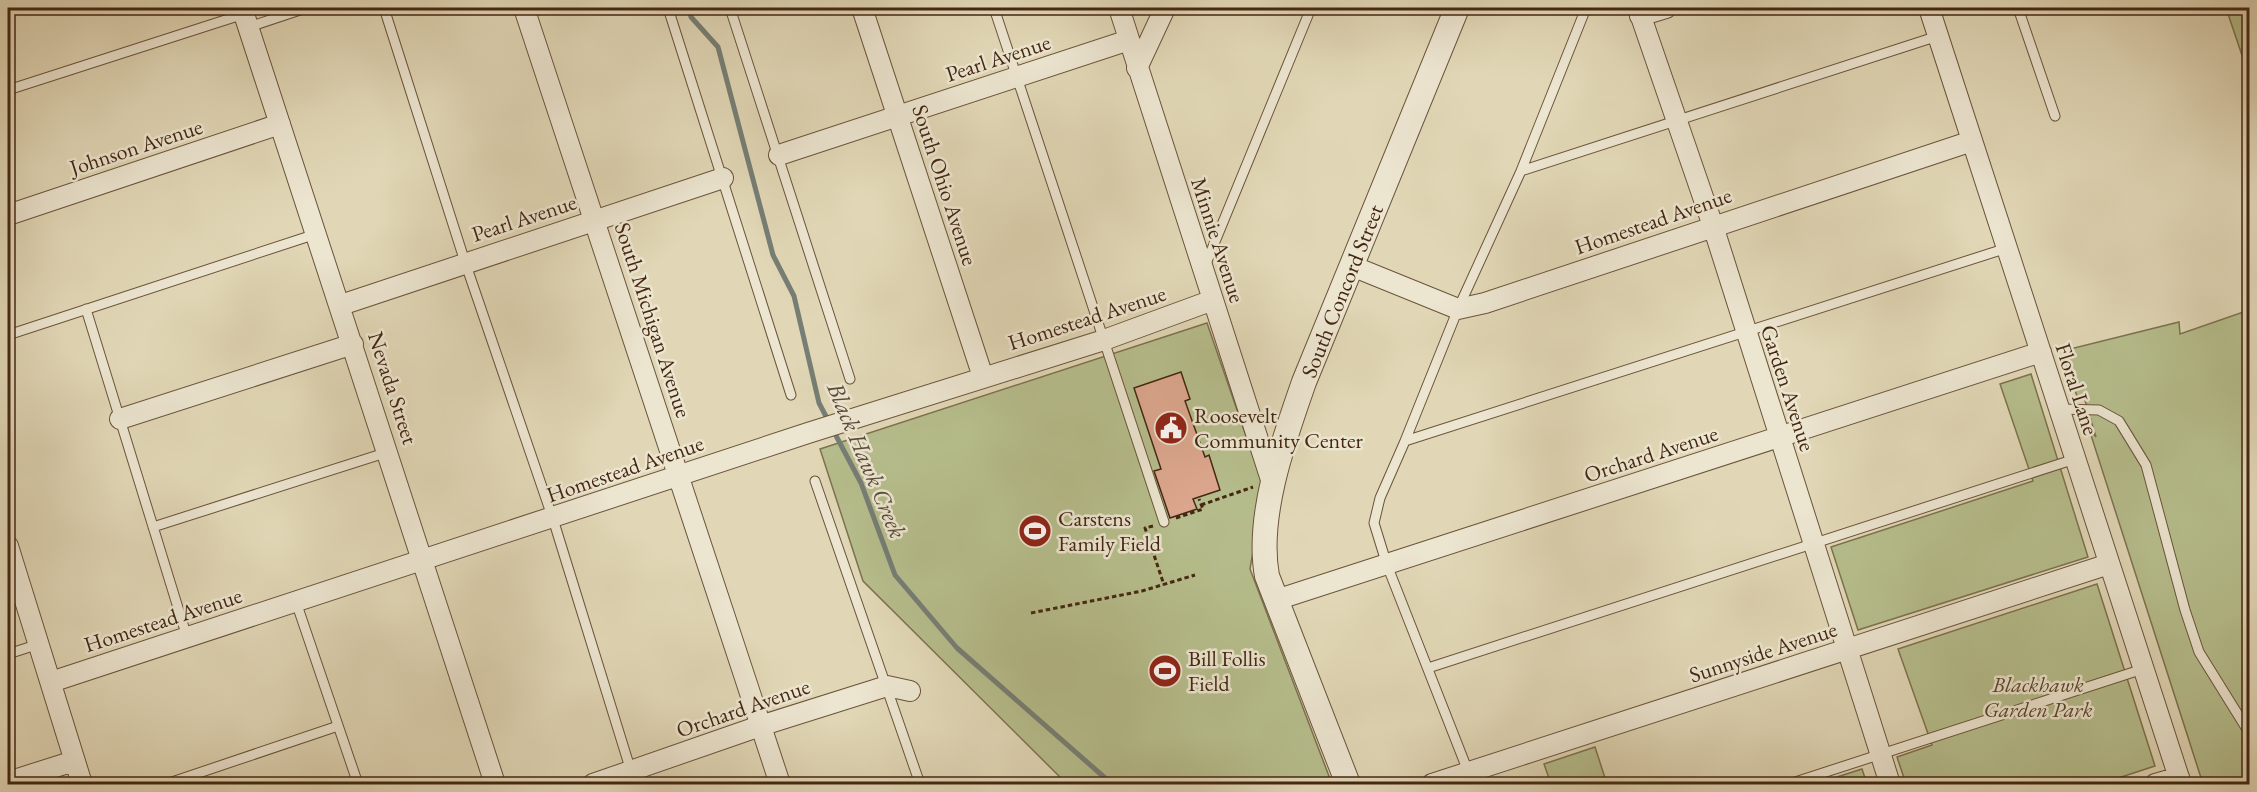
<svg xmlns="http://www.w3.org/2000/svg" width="2257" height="792" font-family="'EB Garamond',serif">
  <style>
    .green { fill: #b6bd8c; stroke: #7d724f; stroke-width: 1.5 }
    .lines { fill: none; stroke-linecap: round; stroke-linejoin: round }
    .stream { stroke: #767e75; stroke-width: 5 }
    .building { fill: #dca78e; stroke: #442712; stroke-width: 1.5 }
    .service-casing { stroke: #6b533b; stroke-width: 11 }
    .minor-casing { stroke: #6b533b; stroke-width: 22 }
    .tertiary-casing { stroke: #6b533b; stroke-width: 26 }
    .path { stroke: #442712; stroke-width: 3; stroke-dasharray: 4.5 3; stroke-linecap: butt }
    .service { stroke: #ece5d0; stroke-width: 9 }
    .minor { stroke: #ece5d0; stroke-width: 20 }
    .tertiary { stroke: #ece5d0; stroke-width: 24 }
    .labels { text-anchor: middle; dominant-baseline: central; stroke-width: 5; stroke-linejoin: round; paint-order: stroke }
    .street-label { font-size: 22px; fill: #442712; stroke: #ece5d0 }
    .poi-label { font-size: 22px; fill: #442712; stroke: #ece5d0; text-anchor: start }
    .park-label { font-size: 22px; font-style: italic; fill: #5b452a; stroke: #ece5d0 }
    .water-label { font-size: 24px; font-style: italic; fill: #594b3b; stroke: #ece5d0 }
  </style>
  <rect width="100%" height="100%" fill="#e1d7b6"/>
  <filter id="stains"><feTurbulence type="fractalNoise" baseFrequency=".00333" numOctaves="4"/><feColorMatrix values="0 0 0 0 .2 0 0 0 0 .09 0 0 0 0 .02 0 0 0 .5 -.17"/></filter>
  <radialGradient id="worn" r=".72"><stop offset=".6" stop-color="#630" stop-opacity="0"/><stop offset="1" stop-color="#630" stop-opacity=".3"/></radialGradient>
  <path class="green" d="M2226,8h23v68z
    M2249,310v474h-46l-114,-355 7,8 -12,-40 -7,-1 -15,-45 117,-29 1,12z
    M1207,323l57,165 -14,81 82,215h-265l-204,-203 -43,-132z
    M2031,374l57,183 -230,73 -27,-83 202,-66 -33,-97z
    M2097,584l58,182 -55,18h-194l-9,-27 35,-12 -34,-96z
    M1595,747l12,37h-56l-7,-20z
    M1862,769l5,15h-52z"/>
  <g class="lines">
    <path class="stream" d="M689,8l2,9 27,30 55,208 21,41 25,107 10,19
      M833,430l28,53 34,92 62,73 155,136"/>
  </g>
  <path class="building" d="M1181,372l9,27 -5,2 20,56 4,-2 11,35 -27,9 4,10 -27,9 -16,-47 7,-2 -27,-81z"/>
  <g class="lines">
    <defs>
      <path id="service" d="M384,8l81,254 88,257 82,265
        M668,8l123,387
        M730,8l120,371
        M994,8l170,514
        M2018,8l37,108
        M249,27l57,-19
        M8,90l236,-76
        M1521,171l417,-135
        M1205,266l106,-258
        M86,309l101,328
        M8,335l308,-101
        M2059,409l40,1 20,11 27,44 39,145 14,42 51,82
        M1405,441l53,-132 63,-138 65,-163
        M815,481l105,303
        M153,527l235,-75
        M296,602l62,182
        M8,654l31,-10
        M1428,668l647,-209
        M166,784l172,-58
        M1473,784l-86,-219 -13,-42 6,-25 25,-57 602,-193
        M1789,784l354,-115"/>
      <path id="minor" d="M242,8l253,776
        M524,8l256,776
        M862,8l121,369
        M1119,8l154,478
        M1638,8l75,218 177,558
        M1929,8l252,776
        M1640,16l26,-8
        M1137,68l28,-60
        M779,155l350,-115
        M8,215l272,-91
        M1352,266l106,43 27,-6 487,-162
        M341,305l382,-127
        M120,419l233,-75
        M8,546l74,238
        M1276,600l765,-248
        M51,682l757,-249 296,-93 109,-40
        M8,782l66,-21
        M593,784l167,-58 127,-40 23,5
        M1432,784l677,-220
        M2155,784l24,-7"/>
      <path id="tertiary" d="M1348,784l-81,-208c-11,-60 17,-137 37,-194l153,-374"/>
    </defs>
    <use href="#service" class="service-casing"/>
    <use href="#minor" class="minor-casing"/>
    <use href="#tertiary" class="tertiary-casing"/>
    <path class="path" d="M1201,505l52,-18
      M1176,518l27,-9 -4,-10
      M1153,526l-8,2 19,57
      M1031,613l111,-22 53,-16"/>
    <use href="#service" class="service"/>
    <use href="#minor" class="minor"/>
    <use href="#tertiary" class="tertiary"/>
  </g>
  <defs>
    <symbol id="civic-disc" viewBox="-11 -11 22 22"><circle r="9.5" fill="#8f2418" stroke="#ece5d0"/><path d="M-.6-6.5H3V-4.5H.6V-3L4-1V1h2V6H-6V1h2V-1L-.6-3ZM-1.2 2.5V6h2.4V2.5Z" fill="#fff"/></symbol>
    <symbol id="stadium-disc" viewBox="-11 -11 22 22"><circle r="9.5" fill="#8f2418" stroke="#ece5d0"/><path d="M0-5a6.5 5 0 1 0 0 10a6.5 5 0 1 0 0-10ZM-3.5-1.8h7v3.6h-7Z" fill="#fff"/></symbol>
  </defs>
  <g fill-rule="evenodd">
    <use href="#civic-disc" x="1152" y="409" width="38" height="38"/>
    <use href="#stadium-disc" x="1016" y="512" width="38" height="38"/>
    <use href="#stadium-disc" x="1146" y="652" width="38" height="38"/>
  </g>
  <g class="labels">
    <g class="street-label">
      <text transform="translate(998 58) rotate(-18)">Pearl Avenue</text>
      <text transform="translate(136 147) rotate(-18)">Johnson Avenue</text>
      <text transform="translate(945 185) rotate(72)">South Ohio Avenue</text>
      <text transform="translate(524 218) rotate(-18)">Pearl Avenue</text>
      <text transform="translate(1653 221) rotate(-19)">Homestead Avenue</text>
      <text transform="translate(1218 240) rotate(72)">Minnie Avenue</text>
      <text transform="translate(1342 291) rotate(-68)">South Concord Street</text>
      <text transform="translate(1087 318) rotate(-18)">Homestead Avenue</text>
      <text transform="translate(653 320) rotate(72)">South Michigan Avenue</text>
      <text transform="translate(393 388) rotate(72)">Nevada Street</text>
      <text transform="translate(1788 388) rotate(72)">Garden Avenue</text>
      <text transform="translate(2077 389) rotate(72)">Floral Lane</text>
      <text transform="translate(1651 454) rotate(-18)">Orchard Avenue</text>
      <text transform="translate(625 469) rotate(-19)">Homestead Avenue</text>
      <text transform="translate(163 620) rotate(-18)">Homestead Avenue</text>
      <text transform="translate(1763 652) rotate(-18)">Sunnyside Avenue</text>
      <text transform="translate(743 708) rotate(-19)">Orchard Avenue</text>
    </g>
    <g class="poi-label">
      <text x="1194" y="415">Roosevelt<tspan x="1194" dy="25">Community Center</tspan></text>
      <text x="1058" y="518">Carstens<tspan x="1058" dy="25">Family Field</tspan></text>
      <text x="1188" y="658">Bill Follis<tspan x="1188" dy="25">Field</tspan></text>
    </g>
    <g class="park-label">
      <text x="2038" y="684">Blackhawk<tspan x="2038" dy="25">Garden Park</tspan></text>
    </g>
    <g class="water-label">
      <text transform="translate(867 460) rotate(67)">Black Hawk Creek</text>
    </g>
  </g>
  <rect width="2257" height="792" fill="none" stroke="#e1d7b6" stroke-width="30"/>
  <rect x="9" y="9" width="2239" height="774" fill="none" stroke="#442712" stroke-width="3"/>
  <rect x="15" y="15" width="2227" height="762" fill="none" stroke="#442712" stroke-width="1.5"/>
  <rect width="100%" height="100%" filter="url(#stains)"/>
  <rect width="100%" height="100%" fill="url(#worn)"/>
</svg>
